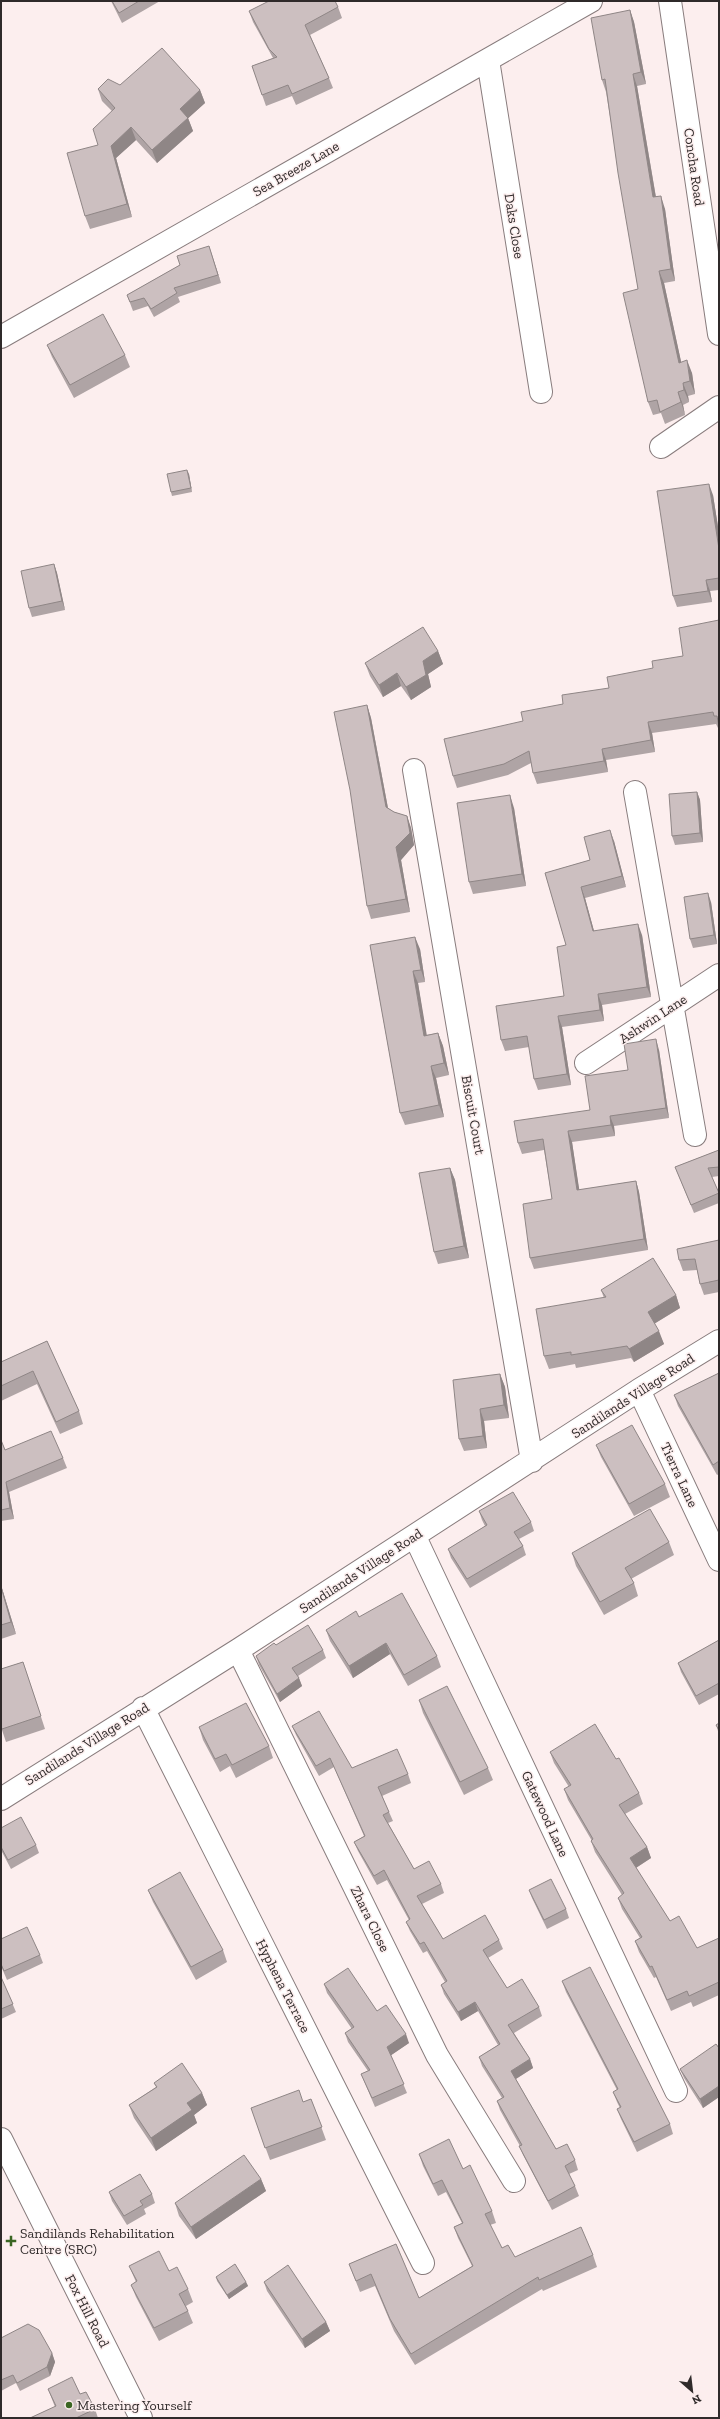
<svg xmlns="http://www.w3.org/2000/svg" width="720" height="2419" font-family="'Zilla Slab',serif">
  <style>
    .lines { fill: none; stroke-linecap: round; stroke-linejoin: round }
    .street-casing { stroke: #887c7d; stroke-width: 24 }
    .secondary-casing { stroke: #887c7d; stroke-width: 24 }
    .street { stroke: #fff; stroke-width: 22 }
    .secondary { stroke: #fff; stroke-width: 22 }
    .wall { fill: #afa4a5 }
    .shaded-wall { fill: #8f8686 }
    .building { fill: #ccbfc0; stroke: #8f8686 }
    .poi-dot { fill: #3a6522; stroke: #fceeee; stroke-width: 1.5 }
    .labels { text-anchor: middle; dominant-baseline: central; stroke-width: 3; stroke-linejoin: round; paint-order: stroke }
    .street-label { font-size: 14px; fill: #2f2a2a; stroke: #fceeee }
    .poi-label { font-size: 14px; fill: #2f2a2a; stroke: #fceeee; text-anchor: start }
  </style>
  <rect width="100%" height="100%" fill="#fceeee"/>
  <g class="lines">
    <defs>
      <path id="street" d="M670,1l49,333
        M488,60l53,332
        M1,337l590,-336
        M661,447l58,-40
        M414,770l118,691
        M635,792l60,343
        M586,1063l133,-88
        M639,1390l80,170
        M415,1537l261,554
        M238,1650l199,405 77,126
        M143,1708l280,555
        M1,1799l237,-149 401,-260 80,-49"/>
      <path id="secondary" d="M1,2139l140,279"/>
    </defs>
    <use href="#street" class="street-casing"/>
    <use href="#secondary" class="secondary-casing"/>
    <use href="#street" class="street"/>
    <use href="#secondary" class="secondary"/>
  </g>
  <path class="wall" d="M111,1h49l-38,22z
    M338,7l4,11 -32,17 19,43 4,10 -37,17 -4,-9 -26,10 -14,-40 21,-8 -20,-36 -4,-11z
    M630,10l4,12 12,62 -9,2 19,111 9,12 10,72 -11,2 17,79 11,11 3,21 -7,2 1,6 -6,3 2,10 -20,9 -4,-11 -8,2 -5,-13 -10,-113 -32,-197 -4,-12z
    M120,85l80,5 5,13 -17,15 5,13 -36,32 -21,-23 -20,18 16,59 -42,12 -5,-13 27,-105 -10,-10 -4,-12z
    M209,246l12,37 -43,14 2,5 -26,15 -6,-11 -15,5 -6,-16 53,-30z
    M47,345l78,10 5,12 -56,31 -22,-41z
    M189,474l3,18 -20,4 -1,-4z
    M713,495l6,38v57l-9,1 2,11 -35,5 -4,-11z
    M54,564l3,9 8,37 -33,7 -3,-9z
    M719,620v107l-1,1 -2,-4 -64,9 3,19 -49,8 2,12 -71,12 -4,-11 -2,-10 -23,12 -51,13 -4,-12 70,-55 40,-17 46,-16 44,-20 30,-12z
    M438,651l5,13 -15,10 3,13 -20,13 -10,-14 -18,11 -13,-21 -5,-13z
    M367,705l4,13 17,90 6,4 13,4 4,12 3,17 -13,15 9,52 -39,7 -4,-13z
    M697,792l3,8 3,42 -28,3 -3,-9z
    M514,808l12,78 -53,8 -4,-12z
    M614,841l12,46 -41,11 9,33 48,4 9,62 -49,8 2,16 -42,6 9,58 -33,5 -4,-11 -5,-32 -24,4 -4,-11 63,-44 2,-51 -21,-72 45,-13z
    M711,902l6,42 -24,4 -3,-9z
    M370,945l50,4 5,33 -7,1 8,52 12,-2 5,13 6,29 -13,3 8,39 -39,8 -5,-12z
    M659,1050l10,68 -55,8 1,10 -43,6 7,48 57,-9 3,11 9,58 -114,19 -4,-11 22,-59 -8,-49 -22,4 -4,-11 72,-33 38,-40z
    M719,1150v26l-7,1 7,17v9l-25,10 -19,-46z
    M450,1168l5,12 14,78 -31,6 -4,-12z
    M719,1240v52l-15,3 -4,-11 -3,-14 -14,1 -4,-11z
    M601,1290l75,5 4,13 -26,16 10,20 -30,18 -3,-4 -55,10 -1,-4 -26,5 -5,-13 60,-58z
    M47,1341l32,70 4,13 -23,10 -23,-50 -36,17v-39z
    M719,1373v101l-2,1 -39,-69 -4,-11z
    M500,1374l5,13 4,31 -25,3 3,27 -23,3 -5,-12z
    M1,1440l4,10 58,8 4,10 -58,24 5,27 -13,2z
    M596,1445l69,39 5,13 -36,19 -33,-59z
    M479,1511l52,11 3,9 -15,8 4,7 3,9 -56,33 -19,-30 -3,-9 37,-23 -3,-6z
    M669,1542l5,13 -43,24 3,4 4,13 -34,19 -28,-49 -4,-13z
    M1,1585l15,49 -15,5z
    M359,1617l78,39 4,11 -33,19 -18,-32 -37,24 -23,-37 -4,-11z
    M719,1640v54l-20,11 -18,-33 -3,-9z
    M276,1645l47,5 3,8 -28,18 4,10 -22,16 -21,-37 -3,-9z
    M23,1662l22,67 -39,13 -4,-12h-1v-61z
    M419,1700l69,68 5,12 -29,15 -41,-82z
    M719,1723v11l-3,-9z
    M292,1726l60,42 56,6 3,9 -29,13 11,25 -5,2 26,46 27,15 3,9 -22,11 21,35 56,1 4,9 -15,9 19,30 32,19 3,9 -28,17 16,26 3,9 -17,11 40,70 19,11 3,10 -9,4 6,12 4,10 -27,14 -29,-55 -4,-9h1l-20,-36 -3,-9 5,-3 -20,-32 -3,-9 19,-12 -20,-34 -17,10 -17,-27 -3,-9 4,-3 -18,-31 -4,2 -13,-22 -4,-9 3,-2 -22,-40 -10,5 -19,-34 -4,-9 10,-6 -30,-69 -15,9 -23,-41z
    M199,1727l70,19 4,12 -37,20 -6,-12 -10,6 -17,-32z
    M550,1752l66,7 23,34 4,11 -18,10 22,33 4,11 -15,10 34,53 27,27 22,-10v57l-26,12 -2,-5 -20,9 -15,-34 -2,1 -15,-26 -4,-11 5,-3 -18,-29 -4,-11 4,-3 -27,-43 -4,-11h1l-24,-41 -4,-11 5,-2 -15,-24z
    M1,1828l35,17 3,8 -28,16 -10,-19z
    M148,1890l75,60 4,12 -31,18 -43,-78z
    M529,1890l37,19 3,9 -22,11 -15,-31z
    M1,1939l39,16 3,8 -36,17 -6,-14z
    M1,1977l15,35 -15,7z
    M562,1981l108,143 3,10 -36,18 -16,-33 -4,-10 3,-1 -3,-6 -4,-10 4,-2 -51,-98z
    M324,1984l53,27 32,32 -18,12 16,38 -32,14 -14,-33 7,-3 -20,-29 -3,-9 7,-4 -25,-36z
    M719,2048v49l-16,11 -19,-30 -4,-9z
    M154,2083l48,10 5,12 -13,10 3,8 -41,28 -22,-33 -5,-13 27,-18z
    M311,2099l15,41 -56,20 -19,-52 52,-6z
    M419,2154l44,15 29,42 4,12 -6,2 12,23 13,9 78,-2 4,12 -54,24 -1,-2 -127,76 -21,-34 -19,-45 -15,6 -11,-28 47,-20 23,54 53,-32 -14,-28 -4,-11 8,-4 -16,-31 -8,4 -15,-30z
    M261,2179l5,12 -70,48 -17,-23 -4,-13z
    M109,2192l43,2 3,9 -11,6 2,5 -19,11 -15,-24z
    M129,2266l40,5 19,18 5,13 -7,4 2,5 5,12 -34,18 -23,-44 -5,-12 5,-3z
    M216,2277l30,5 2,4 -19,13 -12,-18z
    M264,2282l62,40 4,9 -25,17 -38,-57z
    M1,2338l51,15 3,9 -5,14 -30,15 -4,-8 -15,8z
    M48,2389l32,5 15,15 3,9h-68l25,-11z"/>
  <path class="shaded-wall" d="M630,10l4,12 12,62 -5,-12z
    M633,74l4,12 21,124 -5,-13z
    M200,90l5,13 -21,19 -4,-13z
    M188,118l5,13 -36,32 -5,-13z
    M131,127l5,13 -20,18 16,59 -5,-13 -16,-58z
    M661,196l4,13 10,72 -4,-12z
    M209,246l3,9 9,28 -3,-8z
    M659,271l5,12 20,92 -5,-12z
    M687,360l5,13 3,21 -5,-13z
    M683,383l5,13 1,6 -5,-12z
    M678,392l5,13 2,10 -4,-13z
    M187,470l2,4 3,18 -1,-4z
    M709,484l4,11 6,38v16z
    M54,564l3,9 8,37 -3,-9z
    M706,580l4,11 2,11 -4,-11z
    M438,651l5,13 -15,10 3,13 -20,13 -5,-13 17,-26z
    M397,673l4,13 -18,11 -4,-12z
    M367,705l4,13 19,101 -4,-12z
    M648,722l4,11 3,19 -4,-12z
    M602,749l4,11 2,12 -4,-11z
    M697,792l3,8 3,42 -3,-9z
    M510,795l4,13 12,78 -4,-12z
    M407,816l4,12 3,17 -13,15 9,52 -4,-13 -10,-52z
    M610,830l4,11 12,46 -4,-11z
    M581,887l4,11 12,44 -4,-11z
    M708,893l3,9 6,42 -3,-9z
    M638,924l4,11 9,62 -4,-10z
    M415,937l5,12 5,33 -4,-12z
    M413,971l5,12 11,65 -5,-12z
    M598,994l4,11 2,16 -4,-11z
    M558,1016l4,11 9,58 -4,-11z
    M438,1033l5,13 6,29 -5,-12z
    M656,1039l3,11 10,68 -3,-10z
    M431,1066l5,12 8,39 -5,-12z
    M610,1116l4,10 1,10 -4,-11z
    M568,1131l4,11 9,59 -4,-11z
    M450,1168l5,12 14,78 -5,-12z
    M636,1181l3,11 9,58 -4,-11z
    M676,1295l4,13 -28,17 -4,-13z
    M659,1331l5,13 -30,18 -5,-13z
    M500,1374l5,13 4,31 -5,-13z
    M480,1409l4,12 3,27 -4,-12z
    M6,1482l3,10 5,27 -4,-11z
    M1,1585l15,49 -5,-12 -10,-35z
    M386,1643l4,11 -37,24 -4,-12z
    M299,1678l3,8 -22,16 -3,-8z
    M647,1847l4,11 -17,11 -4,-11z
    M475,2002l3,9 -17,10 -3,-9z
    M406,2034l3,9 -19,13 -3,-9z
    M530,2059l3,9 -19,12 -3,-9z
    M719,2086v11l-16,11 -3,-9z
    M202,2093l5,12 -13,10 3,8 -41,28 -5,-13 36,-35z
    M261,2179l5,12 -70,48 -5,-12z
    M246,2282l2,4 -19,13 -2,-4z
    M326,2322l4,9 -25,17 -3,-9z
    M52,2353l3,9 -5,14 -3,-9z"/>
  <path class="building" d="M112,1h27l-20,12z
    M269,1h66l3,6 -33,18 24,53 -37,16 -4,-9 -26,10 -10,-29 25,-9 -8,-8 -20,-38z
    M630,10l11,62 -8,2 20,123 8,-1 10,73 -12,2 20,92 8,-3 3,21 -7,2 1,7 -6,2 3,10 -21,10 -3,-12 -9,2 -25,-109 15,-4 -20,-116 -13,-94 -3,1 -11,-62z
    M162,48l38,42 -20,19 8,9 -36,32 -21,-23 -20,19 16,58 -42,12 -18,-63 31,-8 -5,-16 22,-21 -17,-19 10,-10 12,6z
    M209,246l9,29 -44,13 3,5 -26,16 -7,-11 -14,4 -3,-7 53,-30 -3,-9z
    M103,314l22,41 -55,30 -23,-40z
    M187,470l4,18 -20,4 -4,-18z
    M709,484l10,65v29l-13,2 2,11 -35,5 -16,-105z
    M54,564l8,37 -33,7 -8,-37z
    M719,620v107l-2,-11h-3l-1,-4 -65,10 3,18 -49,9 2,12 -71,12 -4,-22 -25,13 -51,12 -9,-37 79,-18 -2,-9 42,-8 -1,-9 47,-7 -2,-11 46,-9 -1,-7 31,-5 -4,-28z
    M423,627l15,24 -15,10 3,14 -20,12 -9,-14 -18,12 -14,-22z
    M367,705l19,102 8,5 13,4 3,17 -14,14 10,52 -39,7 -17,-116 -16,-78z
    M697,792l3,41 -28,3 -3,-42z
    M510,795l12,79 -53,8 -12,-79z
    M610,830l12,46 -41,11 12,44 45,-7 9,63 -49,7 2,16 -42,6 9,58 -33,5 -7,-43 -26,4 -5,-34 68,-10 -7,-49 9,-2 -21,-72 45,-13 -6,-23z
    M708,893l6,42 -24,4 -6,-42z
    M415,937l6,33 -8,1 11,65 14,-3 6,30 -13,3 8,39 -39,8 -30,-168z
    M656,1039l10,69 -56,8 1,9 -43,6 9,59 59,-9 8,58 -114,19 -7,-54 29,-5 -9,-60 -25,4 -4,-22 76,-11 -5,-34 43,-6 -4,-26z
    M719,1150v17l-11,1 11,25 -28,12 -16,-38z
    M450,1168l14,78 -30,6 -15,-79z
    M719,1240v40l-19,4 -5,-25 -16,1 -2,-11z
    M653,1258l23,37 -28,17 11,19 -30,18 -2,-3 -56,9v-3l-27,4 -8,-47 70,-12 -5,-7z
    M47,1341l32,70 -23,11 -23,-51 -32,15v-24z
    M719,1373v88l-6,4 -39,-70z
    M500,1374l4,31 -24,4 3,27 -24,3 -6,-59z
    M632,1425l33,59 -36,20 -33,-59z
    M51,1431l12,27 -57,24 4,26 -9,2v-70l4,10z
    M513,1492l18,30 -17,10 9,14 -56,33 -19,-30 39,-24 -8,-14z
    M650,1509l19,33 -44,26 9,15 -34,19 -28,-49z
    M1,1587l10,35 -10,3z
    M402,1593l35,63 -33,19 -18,-32 -37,23 -23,-36 30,-19 3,6z
    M308,1625l15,25 -31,18 7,10 -22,16 -21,-38 18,-13 2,2z
    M719,1640v43l-23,13 -18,-33z
    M23,1662l18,54 -39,13 -1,-2v-58z
    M447,1686l41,82 -28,14 -41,-82z
    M246,1703l23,43 -37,19 -6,-11 -11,5 -16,-32z
    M319,1711l33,57 45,-19 11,25 -30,13 11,25 -6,3 31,54 15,-8 12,23 -24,12 26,43 42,-24 14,25 -16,10 24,38 15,-9 17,28 -31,18 22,34 -19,12 45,78 11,-5 8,16 -10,6 10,20 -27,15 -29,-55 3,-1 -25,-44 7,-4 -25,-40 21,-13 -25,-42 -17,10 -17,-27 6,-4 -23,-39 -4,2 -14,-22 4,-3 -26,-49 -10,6 -20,-34 11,-6 -35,-78 -14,8 -24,-40z
    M719,1723v7l-3,-5z
    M595,1724l21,35 3,-1 20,35 -20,12 28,42 -17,11 40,63 9,-5 18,32 22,-10v44l-30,14 -2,-5 -20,9 -15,-34 -2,1 -15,-26 7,-4 -24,-39 6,-5 -33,-52 2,-2 -29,-50 7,-4 -21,-33z
    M21,1817l15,28 -28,15 -7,-13v-19z
    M180,1872l43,78 -32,17 -43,-77z
    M551,1879l15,30 -22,11 -15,-30z
    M27,1927l13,28 -36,16 -3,-7v-25z
    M590,1967l80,157 -36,18 -17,-33 4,-2 -8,-15 5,-3 -56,-108z
    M348,1968l29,43 9,-6 20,29 -19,13 17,37 -32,14 -11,-24 9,-4 -25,-37 9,-6 -30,-43z
    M1,1977l12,27 -12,5z
    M716,2044l3,4v38l-19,13 -20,-30z
    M182,2063l20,30 -15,10 5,7 -41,28 -22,-33 28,-18 -3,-4z
    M299,2090l4,12 8,-3 11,28 -57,21 -14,-40z
    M449,2139l14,30 7,-4 22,46 -7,3 17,34 6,-3 7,12 66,-30 12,28 -54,25 -1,-3 -127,77 -21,-35 -19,-45 -15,7 -7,-17 47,-20 23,54 54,-32 -19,-39 9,-4 -21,-43 -9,4 -14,-30z
    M244,2155l17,24 -70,48 -16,-24z
    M140,2174l12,20 -12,7 3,4 -19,11 -15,-24z
    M159,2251l10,20 8,-4 11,22 -9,5 9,17 -34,17 -23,-43 6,-4 -8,-15z
    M235,2264l11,18 -19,13 -11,-18z
    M288,2265l38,57 -24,17 -38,-57z
    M28,2324l11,6 13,23 -5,14 -30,16 -4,-8 -12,5v-42z
    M72,2377l8,17 6,-2 9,17 -19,9h-46l26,-12 -8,-17z"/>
  <g class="poi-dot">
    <path d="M9 2235h4v4h4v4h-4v4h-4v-4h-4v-4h4z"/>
    <circle cx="69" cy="2405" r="4"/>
  </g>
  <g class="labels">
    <g class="street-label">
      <text transform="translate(694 167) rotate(82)">Concha Road</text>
      <text transform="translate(296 169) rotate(-30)">Sea Breeze Lane</text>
      <text transform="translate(514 226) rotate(81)">Daks Close</text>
      <text transform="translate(653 1019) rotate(-33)">Ashwin Lane</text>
      <text transform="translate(473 1115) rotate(80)">Biscuit Court</text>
      <text transform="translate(633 1396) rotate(-33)">Sandilands Village Road</text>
      <text transform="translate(679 1475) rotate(65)">Tierra Lane</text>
      <text transform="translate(361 1571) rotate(-33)">Sandilands Village Road</text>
      <text transform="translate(87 1744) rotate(-32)">Sandilands Village Road</text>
      <text transform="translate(545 1814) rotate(65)">Gatewood Lane</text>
      <text transform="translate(370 1919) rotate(64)">Zhara Close</text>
      <text transform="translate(283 1986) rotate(63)">Hyphena Terrace</text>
      <text transform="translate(87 2311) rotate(63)">Fox Hill Road</text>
    </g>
    <g class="poi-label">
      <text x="20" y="2233">Sandilands Rehabilitation<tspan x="20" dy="16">Centre (SRC)</tspan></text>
      <text x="77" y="2405">Mastering Yourself</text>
    </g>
  </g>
  <rect width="720" height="2419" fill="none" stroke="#2f2a2a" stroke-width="4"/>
  <g transform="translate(692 2391) rotate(152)" stroke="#fceeee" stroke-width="3" paint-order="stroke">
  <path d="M0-3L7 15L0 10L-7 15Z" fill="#2f2a2a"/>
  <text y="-6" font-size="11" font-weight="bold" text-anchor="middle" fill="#2f2a2a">N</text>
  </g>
</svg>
